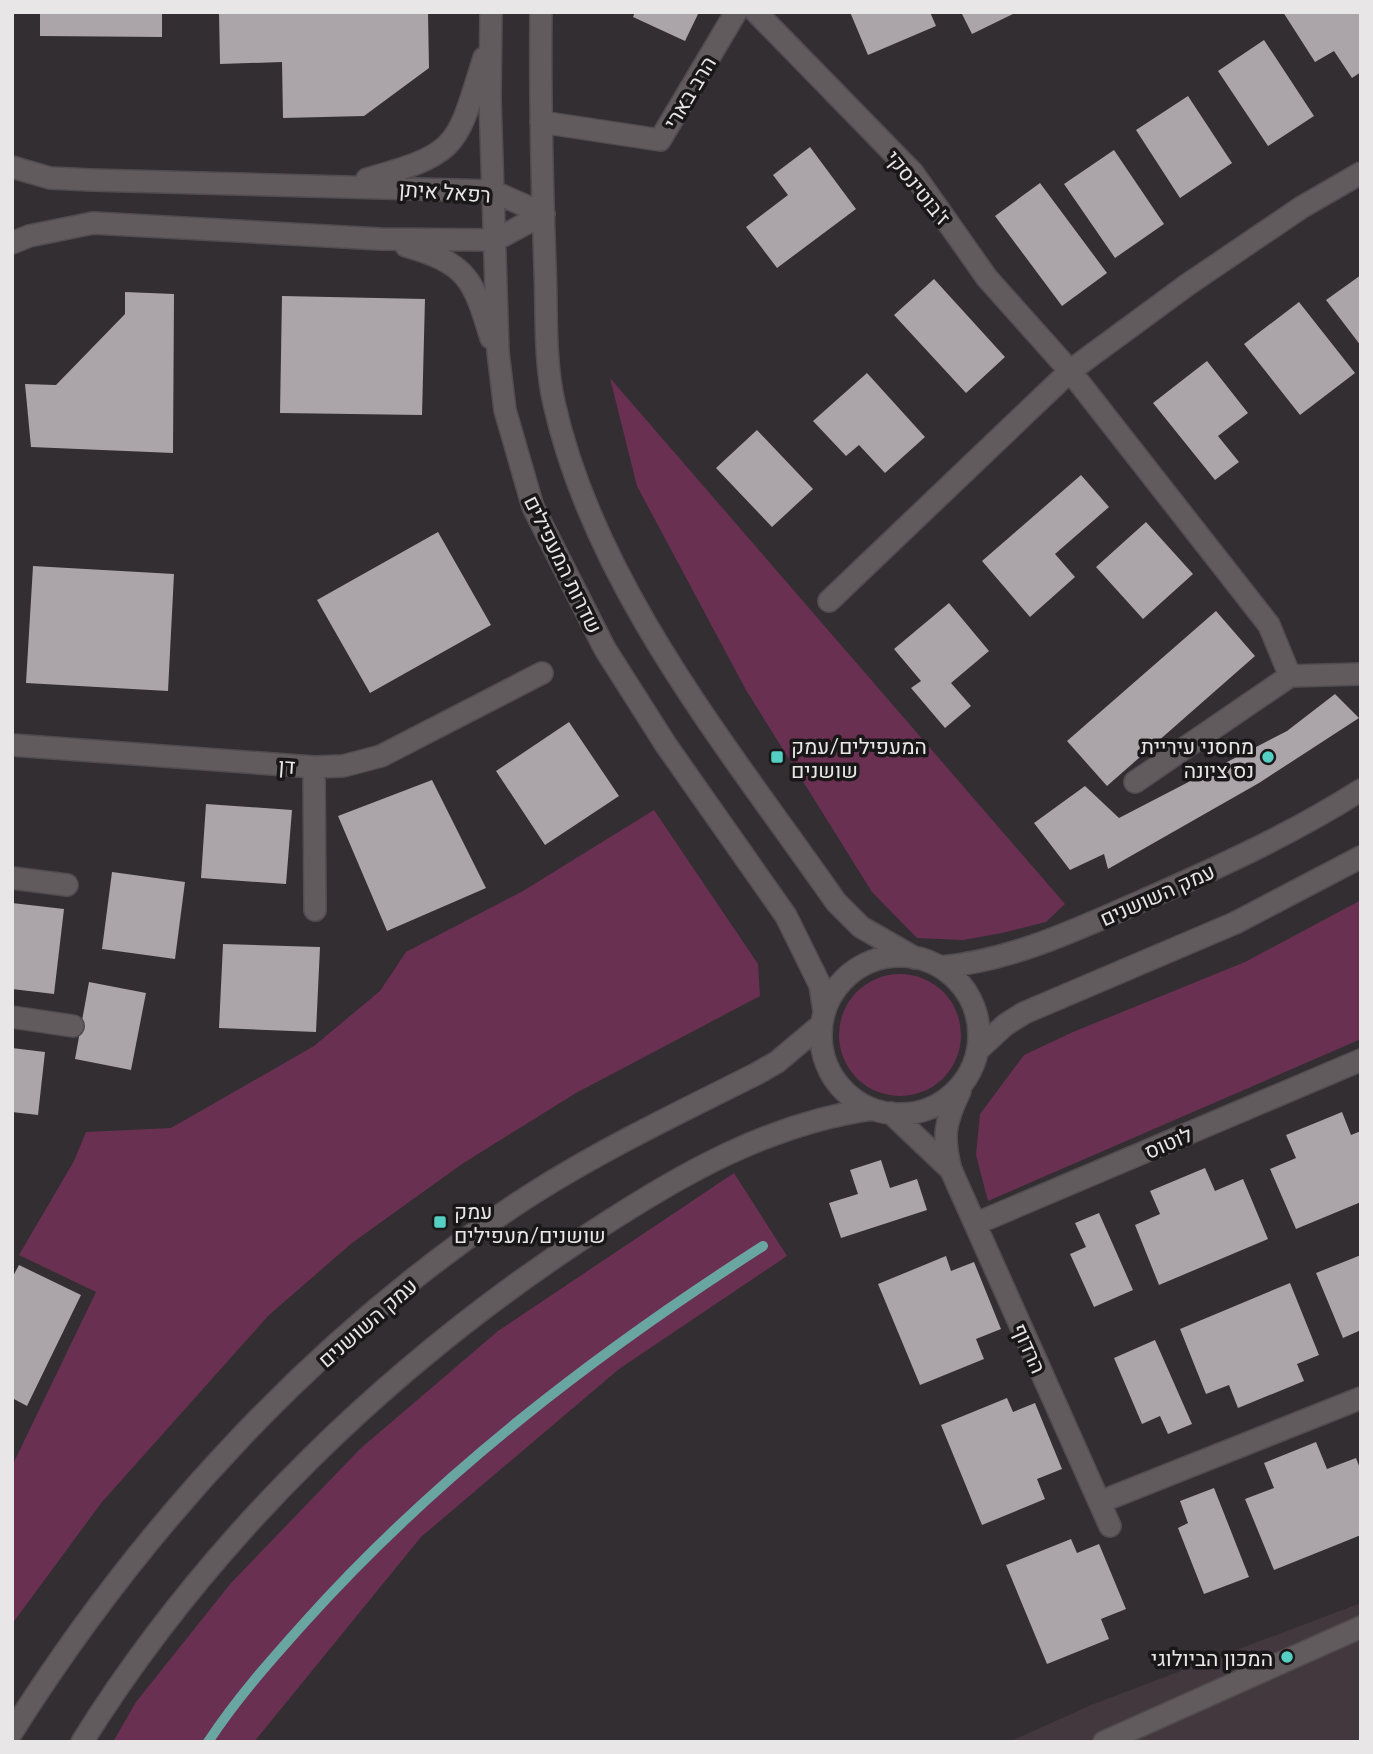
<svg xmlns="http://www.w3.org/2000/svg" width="1373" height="1754" font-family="Lato,Heebo,sans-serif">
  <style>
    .built { fill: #43383e }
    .green { fill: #693052 }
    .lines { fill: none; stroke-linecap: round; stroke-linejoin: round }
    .stream { stroke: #6aa6a1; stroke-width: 10 }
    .building { fill: #aba4a8 }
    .minor-casing { stroke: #514c4f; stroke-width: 24 }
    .minor { stroke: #615b5e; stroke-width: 21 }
    .poi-dot { fill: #55cec4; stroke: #191718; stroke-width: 2.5 }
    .labels { text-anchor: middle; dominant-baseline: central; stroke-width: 7; stroke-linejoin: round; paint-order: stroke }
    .street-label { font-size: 21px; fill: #e9e6e7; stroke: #191718 }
    .poi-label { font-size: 21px; fill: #e9e6e7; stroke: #191718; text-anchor: start }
  </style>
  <rect width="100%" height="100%" fill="#332e31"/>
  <path class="built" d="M1361,1603v139h-352l82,-37z"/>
  <path class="green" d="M610,378l455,526 -19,18 -44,11 -39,7 -46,-2 -45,-46 -126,-202 -109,-204z
    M654,810l104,154 2,32 -184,97 -114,71 -110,79 -83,72 -167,187 -90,122v-158l84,-174 -77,-37 55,-94 12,-29 85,-4 143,-82 66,-55 26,-39 117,-61z
    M1361,900v139l-373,162 -12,-46 4,-41 44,-59 49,-23 172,-70z
    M839 1035a61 61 0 1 1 122 0a61 61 0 1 1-122 0Z
    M734,1173l53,83 -168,113 -198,168 -167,205h-141l23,-40 95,-119 129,-134 138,-118z"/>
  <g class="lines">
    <path class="stream" d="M208,1742c29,-44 62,-81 97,-120 132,-147 291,-269 458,-376"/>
  </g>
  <path class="building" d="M40,12h122v25l-122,-1z
    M219,12h209l1,56 -65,48 -81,2 -1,-56 -62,2z
    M635,12h64l-14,29 -52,-24z
    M850,12h80l6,14 -68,29z
    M961,12h56l-45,22z
    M1283,12h78v60l-9,6 -18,-27 -19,11z
    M1264,40l50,76 -46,30 -50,-75z
    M1188,96l44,67 -52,35 -44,-68z
    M810,147l46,62 -79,59 -31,-41 42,-32 -15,-20z
    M1114,150l50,74 -49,34 -51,-74z
    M1040,183l67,90 -45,33 -67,-90z
    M1361,275v71l-35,-46z
    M934,279l71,78 -39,36 -72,-78z
    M125,292l49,2 -1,159 -142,-6 -6,-63 31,1 69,-71z
    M282,296l143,3 -3,116 -142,-2z
    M1299,302l56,71 -55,42 -56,-71z
    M1207,361l41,52 -30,23 21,26 -24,18 -62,-77z
    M867,373l58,64 -40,36 -26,-28 -13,11 -33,-35z
    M757,430l56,59 -41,38 -56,-59z
    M1081,475l28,32 -54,47 20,23 -45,40 -48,-56z
    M1146,522l47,52 -50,45 -47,-52z
    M438,532l53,93 -121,68 -53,-93z
    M33,566l141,8 -6,117 -142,-8z
    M949,603l40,48 -38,32 20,23 -26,22 -34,-40 10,-7 -27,-32z
    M1216,611l39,45 -148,130 -40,-45z
    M1335,694l24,24 -100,65 -151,86 -4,-15 -34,16 -36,-47 51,-37 34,32 168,-87z
    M569,722l50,74 -74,49 -49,-74z
    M432,780l54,108 -99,43 -49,-115z
    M206,804l86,6 -6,74 -85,-6z
    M112,872l73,10 -10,77 -73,-10z
    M12,903l52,6 -10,85 -42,-5z
    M223,944l97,3 -4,85 -97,-4z
    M89,982l57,11 -15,77 -56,-11z
    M12,1048l33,4 -7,63 -26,-3z
    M1342,1112l9,23 10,-4v71l-65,27 -26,-60 26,-11 -10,-23z
    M881,1160l9,28 27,-9 10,31 -86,28 -12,-35 29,-9 -8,-24z
    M1205,1168l10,23 28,-12 25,60 -109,46 -24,-60 25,-11 -10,-23z
    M1099,1213l34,77 -39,17 -24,-53 16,-7 -11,-24z
    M1361,1255v75l-18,8 -27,-65z
    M946,1256l5,15 23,-9 27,67 -25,10 8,20 -64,26 -42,-101z
    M19,1265l62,30 -54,111 -15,-8v-120z
    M1290,1283l29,72 -22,9 7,17 -66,27 -9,-23 -23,9 -26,-65z
    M1155,1340l37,84 -24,10 -8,-18 -18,8 -28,-66z
    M1007,1398l6,14 22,-9 27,66 -25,10 8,20 -63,26 -41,-100z
    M1316,1442l11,27 29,-11 5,13v64l-87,35 -29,-71 29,-11 -10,-25z
    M1214,1488l35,89 -45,17 -26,-66 10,-5 -8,-22z
    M1071,1539l6,14 22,-9 27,65 -25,10 8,20 -62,25 -41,-99z"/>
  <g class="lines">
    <defs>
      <path id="minor" d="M491,12l-1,87 8,253 7,58 28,97 72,142 61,96 120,171 34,69 4,26
        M541,12c-1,85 1,169 4,254 2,45 -1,92 9,137 41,184 176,347 282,499l25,25 54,31
        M756,12l157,161 74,105 83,93 199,254 21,51
        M541,122l119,18 76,-128
        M12,167l38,11 41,2 401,11 52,23
        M367,179c94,-26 89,-33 117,-121
        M12,243l17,-7 64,-13 287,16 115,1 49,-26
        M406,246c62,18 67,33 85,92
        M829,601l241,-230 117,-86 115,-78 59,-34
        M12,745l302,22 29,-1 38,-10 161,-83
        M314,767l1,143
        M1135,782l155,-106 71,-2
        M12,878l55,7
        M821 1035a79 79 0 1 1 158 0a79 79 0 1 1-158 0Z
        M941,967c73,-7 136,-38 201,-66 75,-33 150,-67 219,-111
        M12,1017l61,9
        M978,1050l27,-25 19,-12 211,-90 126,-66
        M960,1091c-15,31 -18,45 -9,79l159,356
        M891,1113l58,55
        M975,1224l386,-164
        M1100,1502l261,-104
        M12,1732c132,-209 310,-403 520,-538 71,-45 148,-82 224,-120l21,-12 44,-37
        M82,1742c128,-205 310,-380 512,-511 87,-57 174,-107 278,-122
        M1104,1742l257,-115"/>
    </defs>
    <use href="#minor" class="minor-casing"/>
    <use href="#minor" class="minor"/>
  </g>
  <g class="poi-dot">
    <rect x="770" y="750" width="14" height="14" rx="3.5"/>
    <circle cx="1268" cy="757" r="7"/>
    <rect x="433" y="1215" width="14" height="14" rx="3.5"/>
    <circle cx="1287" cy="1657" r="7"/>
  </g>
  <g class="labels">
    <g class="street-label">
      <text transform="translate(689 92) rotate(-59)">הרב בארי</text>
      <text transform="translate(919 187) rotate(51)">ז'בוטינסקי</text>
      <text transform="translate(445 191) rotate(4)">רפאל איתן</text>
      <text transform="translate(564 564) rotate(64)">שדרות המעפילים</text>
      <text transform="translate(287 765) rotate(4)">דן</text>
      <text transform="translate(1157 894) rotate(-24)">עמק השושנים</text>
      <text transform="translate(1168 1142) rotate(-23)">לוטוס</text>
      <text transform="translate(367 1322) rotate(-41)">עמק השושנים</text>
      <text transform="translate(1030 1348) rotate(66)">הרדוף</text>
    </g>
    <g class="poi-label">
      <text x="791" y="745">המעפילים/עמק<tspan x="791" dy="24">שושנים</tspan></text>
      <text x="1254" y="745" text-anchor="end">מחסני עיריית<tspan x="1254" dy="24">נס ציונה</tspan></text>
      <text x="454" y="1210">עמק<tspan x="454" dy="24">שושנים/מעפילים</tspan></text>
      <text x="1273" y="1657" text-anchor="end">המכון הביולוגי</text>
    </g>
  </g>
  <rect width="1373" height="1754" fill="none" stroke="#e9e6e7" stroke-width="28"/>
</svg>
